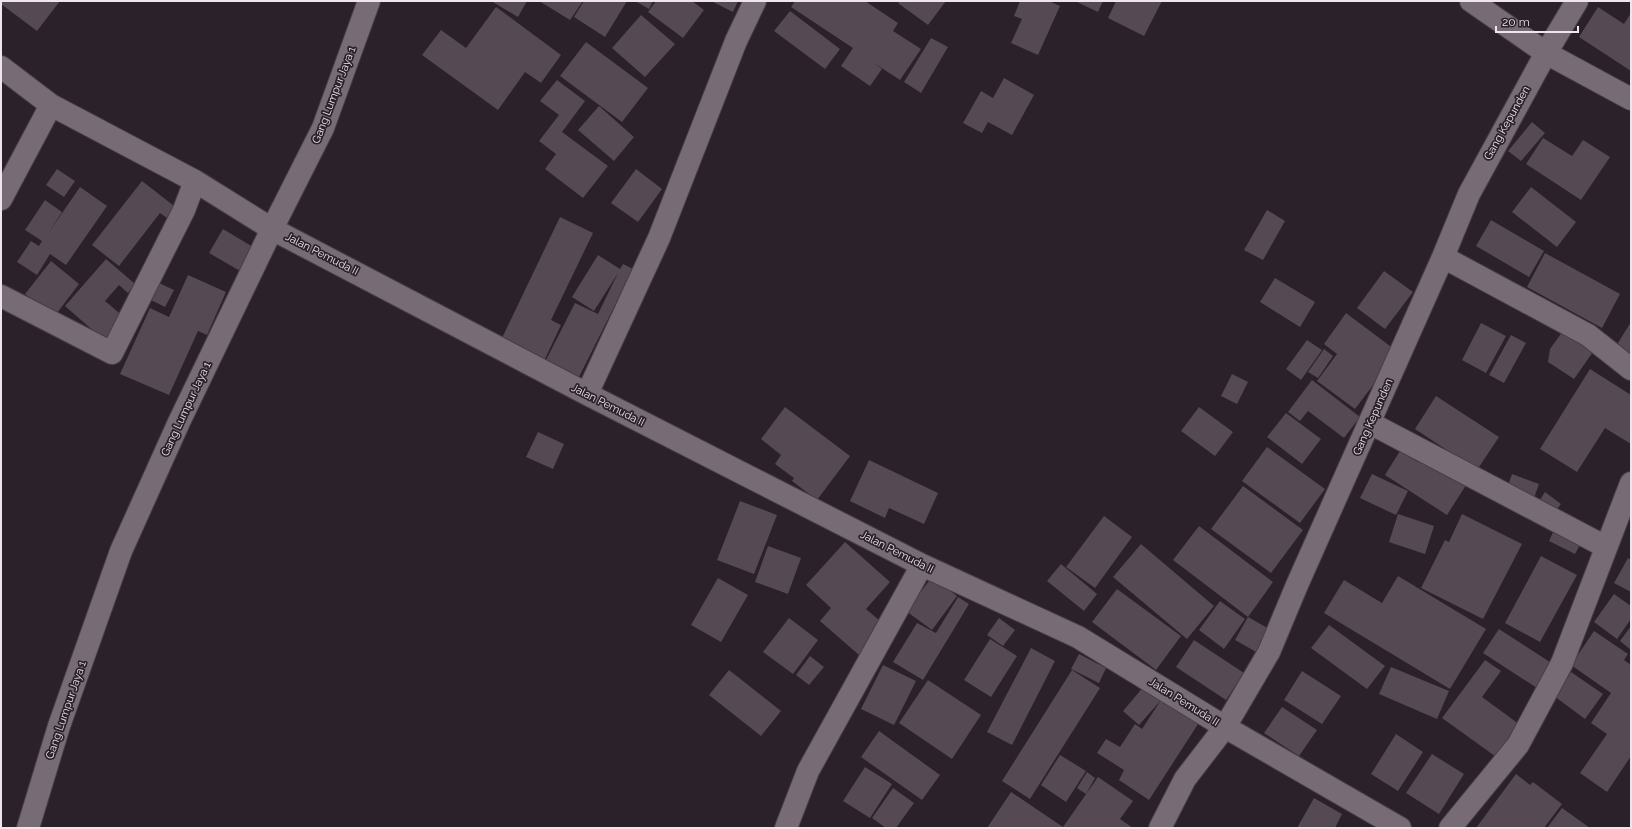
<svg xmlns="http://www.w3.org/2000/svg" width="1632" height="829" font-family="Raleway,sans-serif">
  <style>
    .building { fill: #554954 }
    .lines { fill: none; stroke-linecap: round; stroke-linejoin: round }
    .minor-casing { stroke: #473f47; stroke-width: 24 }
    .minor { stroke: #776b76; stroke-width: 22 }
    .labels { text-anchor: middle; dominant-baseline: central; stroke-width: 3.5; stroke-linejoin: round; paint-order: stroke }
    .street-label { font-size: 11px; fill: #ede6ec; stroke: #2a212a }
  </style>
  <rect width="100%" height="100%" fill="#2a212a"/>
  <path class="building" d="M1,1h59l-23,30 -36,-27z
    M491,1h36l-9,16z
    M539,1h44l-13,19z
    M584,1h43l-22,36 -31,-20z
    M635,1h18l-4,8z
    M656,1h36l12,9 -21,28 -35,-26z
    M711,1h27l-5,11z
    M795,1h70l33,22 -5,8 28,18 -21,31 -26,-17 8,6 -12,17 -29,-20 12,-18 -62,-41z
    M900,1h46l-18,24 -30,-22z
    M1020,1h29l11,5 -22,49 -27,-12 11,-24 -8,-3z
    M1075,1h28l-5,11z
    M1116,1h46l-18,35 -36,-18z
    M496,7l65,48 -20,28 -16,-11 -27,38 -76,-55 19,-25 25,18z
    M1598,7l26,17 7,-11v58l-52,-34z
    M790,11l50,38 -15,20 -51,-38z
    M641,15l34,29 -30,33 -33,-29z
    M931,38l17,9 -27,46 -17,-11z
    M586,42l62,46 -26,34 -62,-46z
    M1004,78l30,17 -22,40 -24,-13 -6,11 -19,-10 18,-32 12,7z
    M557,80l28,21 -23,31 46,34 -25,32 -38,-29 11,-15 -17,-13 20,-26 -19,-14z
    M599,106l35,31 -20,24 -36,-31z
    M1532,122l13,11 -24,28 -13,-10z
    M1543,138l29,18 11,-16 27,17 -29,43 -55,-36z
    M57,169l18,12 -11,16 -18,-12z
    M636,169l26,20 -24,33 -27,-19z
    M142,181l36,28 -8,11 -10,-7 -41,53 -27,-21z
    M80,187l27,19 -41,59 -16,-11 -13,21 -20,-13 14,-21 8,5 3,-5 -17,-11 20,-30 17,12 -15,23z
    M1531,187l45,35 -19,25 -45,-35z
    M1267,210l18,11 -22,39 -19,-10z
    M560,217l33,16 -42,87 10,5 -16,34 -43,-21z
    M1491,220l53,31 -15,26 -53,-31z
    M223,229l30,18 -13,24 -31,-18z
    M1545,253l75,41 -18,34 -75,-41z
    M598,255l22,14 3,-5 10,5 -54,108 -33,-17 29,-57 23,11 20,-41 -24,38 -22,-14z
    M106,259l29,25 -7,9 -9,-8 -14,16 19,16 -20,23 -39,-34z
    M51,261l28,23 -25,33 -29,-23z
    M1384,271l29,21 -28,37 -28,-21z
    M188,275l38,17 -19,43 -9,-4 -29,64 -49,-21 30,-66 19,9z
    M1275,278l40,24 -15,25 -40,-25z
    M159,283l15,7 -9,17 -14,-7z
    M1346,313l52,39 -43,57 -38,-28 20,-27 -13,-10z
    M1631,322v34l-15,-10z
    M1481,323l25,13 -20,37 -24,-13z
    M1565,328l30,21 -21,30 -26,-17 2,-13z
    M1511,335l15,8 -22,40 -15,-8z
    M1307,340l15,10 -21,30 -15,-11z
    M1324,349l9,7 -15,22 -10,-6z
    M1590,369l41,26v49l-26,-16 -28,44 -37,-23z
    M1232,374l16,8 -11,22 -16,-8z
    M1312,380l48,37 -16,21 -36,-27 -8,10 -12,-9z
    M1436,396l63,41 -22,33 -62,-41z
    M785,407l65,49 -33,44 -25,-19 2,-3 -19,-14 6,-9 -20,-16z
    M1199,407l34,25 -18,24 -34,-25z
    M1286,413l35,26 -19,25 -35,-27z
    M538,432l26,12 -11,25 -27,-12z
    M1267,447l58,42 -25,34 -58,-42z
    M1400,451l18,11 5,-9 45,29 -21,33 -62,-40z
    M869,460l69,33 -14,31 -35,-16 -4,10 -35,-17z
    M1372,474l36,17 -12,24 -36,-17z
    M1512,474l27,10 -6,17 -27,-10z
    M1243,486l60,44 -32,43 -60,-44z
    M1545,492l16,12 -10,13 -15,-11z
    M740,501l37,14 -23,59 -37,-14z
    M1398,514l36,12 -9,28 -36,-12z
    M1462,514l60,30 -39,75 -62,-31 24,-48 4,2z
    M1104,516l28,21 -37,51 -29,-21z
    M1199,526l74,56 -25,35 -75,-57z
    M1555,528l27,13 -7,13 -26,-13z
    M845,542l45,40 -24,27 20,17 -27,29 -39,-34 11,-13 -25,-23z
    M1141,544l73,62 -27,33 -74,-62z
    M768,546l33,12 -13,36 -33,-12z
    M1541,556l36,19 -37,67 -35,-19z
    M1628,558l3,2v32l-17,-9z
    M1061,564l36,30 -13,17 -37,-30z
    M1398,576l88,53 -36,60 -126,-76 20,-33 38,23z
    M932,577l25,19 -25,34 -26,-19z
    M718,578l30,17 -27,47 -30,-17z
    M1117,589l64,47 -25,34 -64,-48z
    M1614,594l17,12v13l-14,20 -23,-17z
    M958,597l11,7 -46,76 -30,-18 24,-39 19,10z
    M1220,601l25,18 -21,30 -25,-19z
    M1248,617l23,13 -13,23 -23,-13z
    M789,618l29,22 -25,34 -30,-22z
    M999,618l16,12 -12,16 -16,-11z
    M1329,625l56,41 -18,23 -56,-41z
    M1631,626v24l-11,-9z
    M1499,629l57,37 -16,24 -57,-37z
    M1594,631l34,23 -4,6 7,5v91l-24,36 -27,-19 27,-39 -16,-11 20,-30 -40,-28z
    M990,639l27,17 -26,41 -27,-17z
    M1194,640l50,33 -18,27 -50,-33z
    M1031,648l24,13 -43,84 -25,-13z
    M1079,654l27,14 -7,15 -28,-14z
    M810,656l14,11 -15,18 -13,-10z
    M1485,660l16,11 -19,26 41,30 -24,32 -57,-41z
    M883,665l33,16 -22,44 -33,-16z
    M1391,667l58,24 -12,28 -58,-25z
    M729,670l52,41 -20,25 -52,-41z
    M1072,670l28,18 -70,111 -28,-18z
    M1302,671l39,25 -19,28 -38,-24z
    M1571,672l32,22 -18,25 -31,-23z
    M928,680l53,35 -29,44 -53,-36z
    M1145,685l17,14 -23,26 -16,-14z
    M1163,697l37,24 -51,79 -30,-20 5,-10 -27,-17 9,-14 14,8 15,-23 7,5z
    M1282,707l35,23 -18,26 -35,-23z
    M879,731l61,44 -18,25 -61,-43z
    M1396,734l27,18 -25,39 -27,-17z
    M1432,754l32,20 -25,40 -33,-21z
    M1060,755l26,16 -20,31 -25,-17z
    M865,767l27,17 -22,34 -27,-17z
    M1087,772l8,6 -9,16 -9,-6z
    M1516,774l14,11 3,-3 29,22 -18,24h-68z
    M1098,777l35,24 -13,18 13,9h-146l24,-36 52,35z
    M893,788l21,15 -18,25h-10l-14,-10z
    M1314,798l28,16 -7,14h-38z
    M1562,808l28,20h-43z"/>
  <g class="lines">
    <defs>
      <path id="minor" d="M1471,1l75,52 85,46
        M1,67l50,38 144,76 77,48 315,165 335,171 156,72 147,90 175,101
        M1,199l50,-94
        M1443,257l145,78 43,34
        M1,296l111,57 72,-143 11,-29
        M587,394l72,-156 77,-197 19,-40
        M1370,423l236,124
        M28,828l31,-102 62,-175 58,-129 93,-193 51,-101 46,-127
        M786,828l22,-57 114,-206
        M1160,828l25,-49 40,-52 44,-75 28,-67 146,-328 26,-63 77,-141 31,-52
        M1450,828l68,-83 44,-82 69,-180"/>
    </defs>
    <use href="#minor" class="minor-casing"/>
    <use href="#minor" class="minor"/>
  </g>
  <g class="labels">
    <g class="street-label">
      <text transform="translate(334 95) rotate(-69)">Gang Lumpur Jaya 1</text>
      <text transform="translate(1507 123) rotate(-61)">Gang Kepunden</text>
      <text transform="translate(322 254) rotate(27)">Jalan Pemuda II</text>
      <text transform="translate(608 405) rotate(27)">Jalan Pemuda II</text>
      <text transform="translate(186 409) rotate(-65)">Gang Lumpur Jaya 1</text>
      <text transform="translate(1373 417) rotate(-66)">Gang Kepunden</text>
      <text transform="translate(897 552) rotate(27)">Jalan Pemuda II</text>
      <text transform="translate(1184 702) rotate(32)">Jalan Pemuda II</text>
      <text transform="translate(66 710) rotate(-71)">Gang Lumpur Jaya 1</text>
    </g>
  </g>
  <rect width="1632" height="829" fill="none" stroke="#ede6ec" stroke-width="4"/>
  <path d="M1496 26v6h82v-6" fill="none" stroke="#ede6ec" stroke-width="2"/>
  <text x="1502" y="26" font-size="12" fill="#ede6ec" stroke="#2a212a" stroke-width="3" paint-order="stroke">20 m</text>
</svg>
